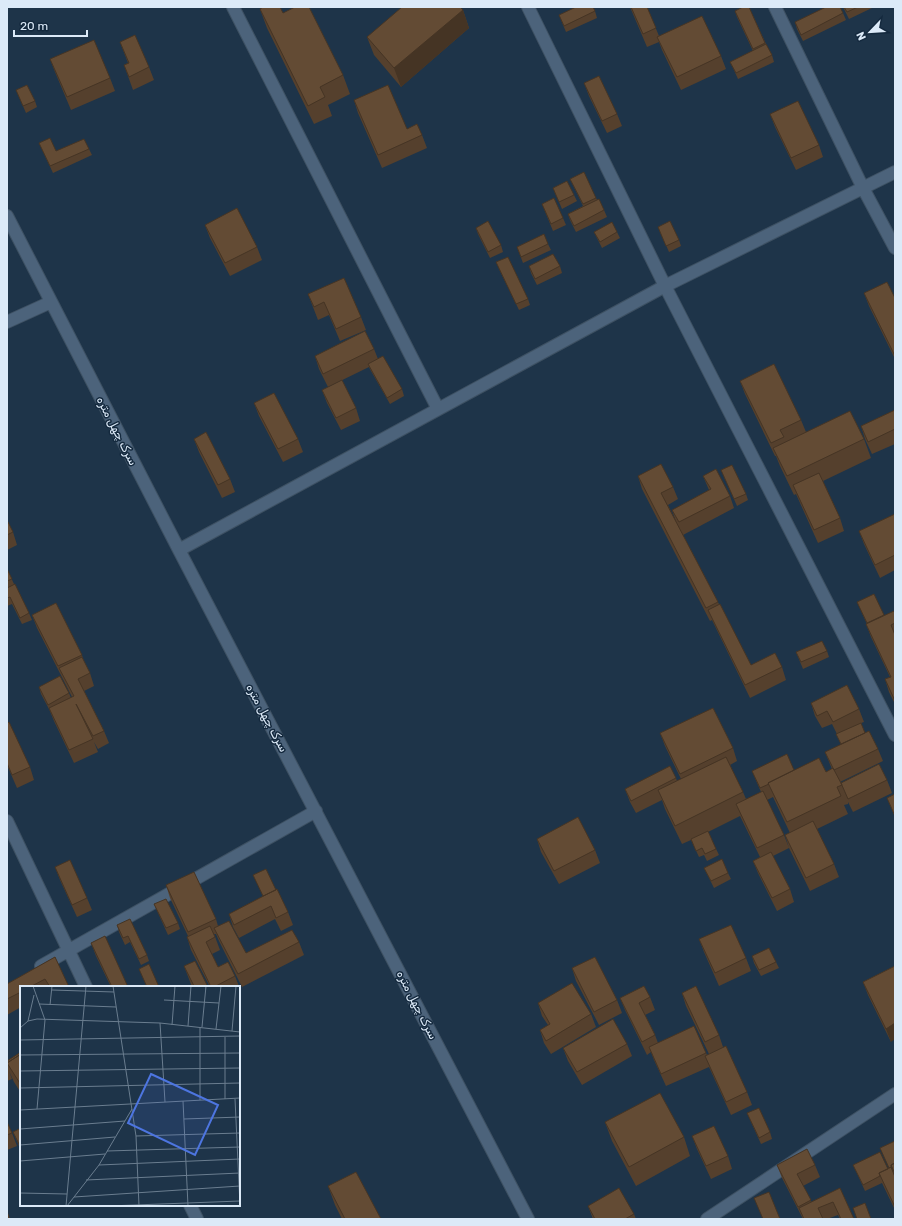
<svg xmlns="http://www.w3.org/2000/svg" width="902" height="1226" font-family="Rubik,Vazirmatn,sans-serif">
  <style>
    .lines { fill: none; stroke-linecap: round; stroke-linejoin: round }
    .minor-casing { stroke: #3e5163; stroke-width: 14 }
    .minor { stroke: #4c637b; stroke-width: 12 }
    .wall { fill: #55402d }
    .shaded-wall { fill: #453424 }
    .building { fill: #634b34; stroke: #453424 }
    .labels { text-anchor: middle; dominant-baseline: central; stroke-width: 3; stroke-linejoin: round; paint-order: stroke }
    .street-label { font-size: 12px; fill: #dceaf8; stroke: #14293e }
    .inset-road { fill: none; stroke: #6a7d8f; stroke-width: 1 }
    .view { fill: #4d75e0; fill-opacity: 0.15; stroke: #4d75e0; stroke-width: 2 }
    .inset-edge { fill: none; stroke: #dceaf8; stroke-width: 2 }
  </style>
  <rect width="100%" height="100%" fill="#1e3449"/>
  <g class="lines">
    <defs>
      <path id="minor" d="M233,7l205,402
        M528,7l137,279 230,449
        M775,7l88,181 32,60
        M7,216l172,334 349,669
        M7,322l44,-20
        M179,550l486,-264 230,-114
        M7,821l79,166
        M41,966l275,-155
        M190,1205l7,14
        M707,1219l188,-125"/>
    </defs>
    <use href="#minor" class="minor-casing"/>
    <use href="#minor" class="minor"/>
  </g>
  <path class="wall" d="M630,7h17l12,29 62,20 5,13 -45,21 -19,-40 -3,-8 -12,5z
    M749,7l17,37 6,11 2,7 -36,17 -5,-11 -3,-6 23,-11 -16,-34 -2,-6z
    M843,7h31l-25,12z
    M260,9l23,4 60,62 7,19 -22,11 4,11 -18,8 -47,-96z
    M463,10l6,18 -68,59 -27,-32 -7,-18z
    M595,11l2,7 -31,14 -7,-17z
    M843,13l3,7 -43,21 -6,-12 -2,-7z
    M120,42l29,25 5,13 -21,10 -9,-25 4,-2z
    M50,59l60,19 5,13 -44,19 -16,-38z
    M584,83l33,31 5,12 -15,7 -18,-37z
    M16,90l19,11 2,6 -11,6z
    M354,100l53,29 15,6 5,13 -45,20 -24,-55z
    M770,114l49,31 4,12 -27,13 -21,-43z
    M39,143l17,8 33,-2 3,6 -39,18z
    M570,179l26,19 8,12 3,7 -31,15 -6,-12 -2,-6 15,-8 -10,-21z
    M553,188l21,7 3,6 -15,8z
    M542,204l21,14 3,7 -13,6z
    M205,225l52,22 5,13 -32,16 -20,-38z
    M658,227l21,13 2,6 -12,6z
    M476,228l25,17 2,7 -13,6 -12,-24z
    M594,232h23l3,6 -18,10z
    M548,244l3,6 -28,13 -6,-16z
    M496,262l32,37 2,6 -11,5 -20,-41z
    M529,266h31l2,7 -25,12 -6,-12z
    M864,293l31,5v61l-26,-53z
    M308,294l53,23 5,13 -26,11 -11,-26 -11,5z
    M374,349l4,10 24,30 2,7 -14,8 -19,-33 -2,-4 -41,20 -9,-18 -4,-13z
    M740,381l61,39 5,12 58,7 7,19 -48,23 17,37 4,13 -26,12 -22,-49 -2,1 -14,-29 -4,-10h-1l-30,-62z
    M322,390l34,18 4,13 -19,9 -14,-27z
    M254,403l44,36 5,13 -20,10 -24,-46z
    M895,410v34l-23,10 -7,-15 -4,-13z
    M194,439l36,40 5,13 -13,6 -23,-46z
    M721,470l25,24 2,6 -11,6z
    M638,476l35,11 5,12 -10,6 8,17 -4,-12 37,-20 -6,-14 27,20 4,12 -51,27 36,69 32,61 31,2 4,13 -36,18 -38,-78 -2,1 -68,-132z
    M895,514v56l-15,8 -16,-34 -5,-13z
    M7,523l6,9 4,13 -10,5z
    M7,569l7,15 15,29 3,7 -10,4 -10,-20 -5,2z
    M857,602l27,13 11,-1v90l-6,-12 -4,-13 5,-2 -19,-40 -5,-13h1z
    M32,615l50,40 2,7 6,11 4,13 -10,5 20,40 5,12 -11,6 -4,-7 4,10 -24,11 -20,-42 -5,-12 -8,-15 -2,-7 30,6 2,5 1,-1 -35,-69z
    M827,651l2,6 -26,12 -7,-17z
    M811,703l48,6 5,13 -3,1 4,10 13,16 5,12 -43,21 1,1 46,-3 5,13 -39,19 -5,-10v2l-4,1 4,9 -31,15 17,35 5,13 -29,14 -21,-43 -4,-13 5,-2 -17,-36 -6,3 17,35 5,13 -16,8 17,33 4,13 -17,9 -19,-38 -5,-12 7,-4 -20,-41 -32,16 11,23 -12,6 -3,-6 -5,2 -8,-17 -9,4 -17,-35 -3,-9 -26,13 -6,-11 -5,-13 51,-11 1,3 4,-2 -16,-33 -5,-13 73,15 4,13 -7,4 13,27 3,7 15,-7 -9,-21 42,-1 32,2 6,-3 -7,-17 16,-7 -4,-11 -5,-10 -10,4 -7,-12z
    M7,724l23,43 4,13 -17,8 -10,-23z
    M895,794v23l-8,-19z
    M537,839l58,11 5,13 -41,21 -18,-32z
    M55,867l32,31 5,12 -15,7 -17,-37z
    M704,868l24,5 3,6 -17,9z
    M253,875l23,15 12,22 5,13 -12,6 -6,-12 -36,19 -6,-11 -4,-13 34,-18z
    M166,885l50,34 2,7 28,27 53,-11 5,13 -62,32 -23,-46 -3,-7h-2l6,16 -8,4 6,13 17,9 5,13 -1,1v-3h-29l-19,-37 -4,-13 1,-1 -18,-38z
    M154,904l24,19 2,6 -12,6z
    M117,925l30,30 2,6 -8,4 -11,-23 -5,3 -6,-13z
    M699,939l47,19 5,13 -32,15 -15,-34z
    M91,943l37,44h-17l-15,-31z
    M752,956l24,6 3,6 -18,8 -7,-13z
    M55,957l14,30h-48v20l-14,8v-31z
    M184,966l24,21h-16z
    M895,966l-4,76 -23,-47 -5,-13z
    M572,968l45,32 5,13 -23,12 -23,-44z
    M682,993l37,42 4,12 24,45 5,13 -21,10 -22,-48 -43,19 -12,-26 -3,-8 -4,3 -22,-45 -5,-12 30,-1 5,13 -10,5 10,20 3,8 36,-17 13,29 2,-1 -23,-48z
    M538,1003l53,11 5,13 -45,27 -7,-11 -4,-13 8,-5 -6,-9z
    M627,1044l5,12 -50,29 -14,-24 -5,-13z
    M21,1052v41l-7,-11 -5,-11 3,8 -5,2v-20z
    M747,1113l23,19 2,7 -11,5z
    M7,1122l5,11 5,13 -10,4z
    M605,1122l79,15 6,19 -54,30 -24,-45z
    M21,1128v23l-8,-19z
    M692,1136l36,20 4,13 -21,10 -14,-30z
    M895,1141v35l-1,-1 1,2v33l-13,-27 -17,8 -9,-20 -3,-6 36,3 -9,-20z
    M777,1165h38l5,12 -17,9 8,16 29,-14 14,31h-14l-2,-4 -11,4h-24l-21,-41z
    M328,1186l53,33h-39l-7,-14z
    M588,1206l46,8 2,5h-43z
    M7,1210l3,9h-3z"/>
  <path class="shaded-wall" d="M463,10l6,18 -68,59 -7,-19z
    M895,1023v16l-4,3 -5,-13z"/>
  <path class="building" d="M263,7h17l3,6 12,-6h14l34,68 -23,12 5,10 -17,9 -48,-97z
    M402,7h58l3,3 -69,58 -27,-31z
    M576,7h17l2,4 -31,15 -5,-11z
    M631,7h16l9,21 -13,6z
    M743,7h6l16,36 -12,6 -18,-38z
    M826,7h14l3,6 -42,22 -6,-13z
    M844,7h14l-11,5z
    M702,16l19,40 -44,21 -20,-40z
    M135,35l14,32 -20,10 -5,-12 5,-2 -9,-21z
    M94,40l16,38 -43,19 -17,-38z
    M766,44l6,11 -36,18 -6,-11z
    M599,76l18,38 -15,7 -18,-38z
    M27,85l8,16 -12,5 -7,-16z
    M388,85l19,44 10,-5 5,11 -44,20 -24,-55z
    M798,101l21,44 -28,13 -21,-44z
    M50,138l6,13 28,-12 5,10 -39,17 -11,-23z
    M584,172l12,26 -13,6 -13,-25z
    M567,181l7,14 -15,7 -6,-14z
    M554,198l9,20 -12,6 -9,-20z
    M599,199l5,11 -30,16 -6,-12z
    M237,208l20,39 -32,16 -20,-38z
    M488,221l13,24 -13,7 -12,-24z
    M670,221l9,19 -13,6 -8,-19z
    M612,222l5,10 -17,10 -6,-10z
    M544,234l4,10 -27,13 -4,-10z
    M553,254l7,12 -25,13 -6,-13z
    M508,257l20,42 -12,5 -20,-42z
    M344,278l17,39 -25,12 -12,-27 -10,5 -6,-13z
    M887,282l8,16v58l-31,-63z
    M365,331l9,18 -51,25 -8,-18z
    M383,356l19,33 -15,9 -19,-34z
    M774,364l27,56 -21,10 4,7 -13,6 -31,-62z
    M342,380l14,28 -20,10 -14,-28z
    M274,393l24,46 -20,10 -24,-46z
    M895,410v19l-27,13 -7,-16z
    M850,411l14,28 -77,37 -14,-28z
    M206,432l24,47 -12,6 -24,-46z
    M661,464l12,23 -12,6 57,109 -12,6 -68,-132z
    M732,465l14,29 -12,5 -13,-29z
    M716,469l14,27 -51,26 -7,-12 39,-21 -8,-13z
    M819,473l21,45 -26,12 -21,-45z
    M895,514v41l-20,10 -16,-34z
    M8,522l5,10 -6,3v-12z
    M7,569l5,10 -5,2z
    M15,584l14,29 -9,5 -10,-21 -3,1v-10z
    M874,594l10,21 -17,8 -10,-21z
    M56,603l26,52 -24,11 -26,-51z
    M720,604l31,61 24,-12 7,14 -37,18 -37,-75z
    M894,611l1,3v9l-4,2 4,10v66l-10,-22 6,-2 -25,-53z
    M822,641l5,10 -26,11 -5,-10z
    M82,657l8,16 -12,6 26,52 -11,5 -17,-32 17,35 -24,11 -20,-42 25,-12 -15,-28z
    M60,676l9,17 -21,12 -9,-18z
    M847,685l12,24 -26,13 -6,-11 -10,5 -6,-13z
    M713,708l20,40 -53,26 -20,-41z
    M9,722l21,45 -18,8 -5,-12v-39z
    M861,723l4,10 -24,11 -5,-10z
    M869,731l9,18 -44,21 -9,-18z
    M787,754l7,16 -26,13 1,1 -9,4 -8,-17z
    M726,757l17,35 -68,34 -17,-36z
    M819,758l7,14 7,-4 9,17 -5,2 4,9 -54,26 -19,-39z
    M879,764l8,16 -39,19 -7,-16z
    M670,766l6,12 -45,23 -6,-12z
    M763,791l21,44 -27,13 -21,-44z
    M895,794v22l-8,-18z
    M578,817l17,33 -41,21 -17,-32z
    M813,821l21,43 -28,14 -21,-43z
    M708,831l8,18 -11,5 -3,-6 -6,3 -5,-12z
    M771,852l19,37 -18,9 -19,-37z
    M722,859l6,14 -17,8 -7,-13z
    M70,860l17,38 -15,7 -17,-38z
    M266,869l10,21 -13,6 -10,-21z
    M194,872l22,47 -28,13 -22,-47z
    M277,889l11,23 -12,6 -5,-12 -37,19 -5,-11z
    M166,899l12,24 -12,5 -12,-24z
    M130,919l17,36 -8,4 -11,-23 -5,2 -6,-13z
    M229,921l17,32 46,-23 7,12 -61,32 -24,-46z
    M731,925l15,33 -31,15 -16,-34z
    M210,926l5,11 -9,5 12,25 10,-5 7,14 -21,11h-3l-24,-50z
    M105,936l23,51h-16l-21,-44z
    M769,948l7,14 -17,8 -7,-14z
    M55,957l14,30h-19l-5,-8 -15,8h-9v5l-14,7v-15z
    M595,957l22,43 -23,12 -22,-44z
    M195,961l13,26h-16l2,-1 -10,-20z
    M149,964l10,23h-12l-8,-18z
    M895,966v57l-9,6 -23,-47z
    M572,983l19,31 -45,27 -6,-11 10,-6 -12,-21z
    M644,986l6,11 -11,6 16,32 -13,7 -22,-44z
    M696,986l23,49 -14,7 -23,-49z
    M613,1019l14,25 -50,28 -14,-24z
    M694,1026l12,27 -45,21 -12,-27z
    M726,1046l21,46 -21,10 -21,-46z
    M21,1052v2l-14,9v-2z
    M21,1054v31l-14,-22z
    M660,1093l24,44 -55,30 -24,-45z
    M759,1108l11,24 -11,6 -12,-25z
    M7,1122l5,11 -5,2z
    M714,1126l14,30 -22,10 -14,-30z
    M21,1128v20l-8,-16z
    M895,1141v22l-4,2 1,3h-1v-1l-2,1 -9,-20z
    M807,1149l8,16 -18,9 14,26 -13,7 -21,-42z
    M880,1152l8,17 -9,4 1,3 -17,9 -10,-20z
    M895,1163v11l-4,-9z
    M891,1167l4,10v30l-16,-34z
    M356,1172l25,47h-36l-17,-33z
    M619,1188l15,26 -9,5h-30l-7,-13z
    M840,1188l14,31h-13l-8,-17 -15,6 5,11h-19l-5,-11z
    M769,1192l11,27h-17l-9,-21z
    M865,1203l6,16h-14l-4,-11z"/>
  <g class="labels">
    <g class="street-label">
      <text transform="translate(117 431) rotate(63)">سرک چهل متره</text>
      <text transform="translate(267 718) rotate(62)">سرک چهل متره</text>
      <text transform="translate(417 1005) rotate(63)">سرک چهل متره</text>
    </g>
  </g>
  <g transform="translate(20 986)">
    <rect width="220" height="220" fill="#1e3449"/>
    <path class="inset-road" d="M13,0l12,34 -8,89M93,0l23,150 3,70M32,4l62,2M144,14l55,3M19,18l77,3M30,19l2,-19M8,35l6,-26M140,37l5,79M152,39l3,-39M168,40l3,-40M180,41v73M182,41l4,-41M0,42l8,-7 9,-2 123,4 80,9M196,43l5,-43M212,45l4,-45M0,54l220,-4M0,69l220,-2M0,85l220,-3M0,102l220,-5M205,113v-62M215,113l5,107M163,115l5,105M0,124l220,-12M164,133l56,-2M0,143l105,-8M116,150l104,-3M0,159l95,-8M87,165l133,-4M0,175l85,-7M79,179l141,-6M66,194l154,-7M0,207l47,1M54,211l166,-11M46,220l20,-220M47,220l32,-41 33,-56M88,220l132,-5"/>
    <path class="view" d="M131,88l67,31 -23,50 -67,-32z"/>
    <rect width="220" height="220" class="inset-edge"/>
  </g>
  <rect width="902" height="1226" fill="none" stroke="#dceaf8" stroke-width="16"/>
  <g transform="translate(870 32) rotate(245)" stroke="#14293e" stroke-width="3" paint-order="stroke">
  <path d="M0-3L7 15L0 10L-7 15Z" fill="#dceaf8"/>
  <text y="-6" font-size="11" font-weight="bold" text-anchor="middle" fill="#dceaf8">N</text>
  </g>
  <path d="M14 30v6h73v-6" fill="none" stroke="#dceaf8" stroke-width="2"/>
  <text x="20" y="30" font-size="12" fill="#dceaf8" stroke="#14293e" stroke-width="3" paint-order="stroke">20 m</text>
</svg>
